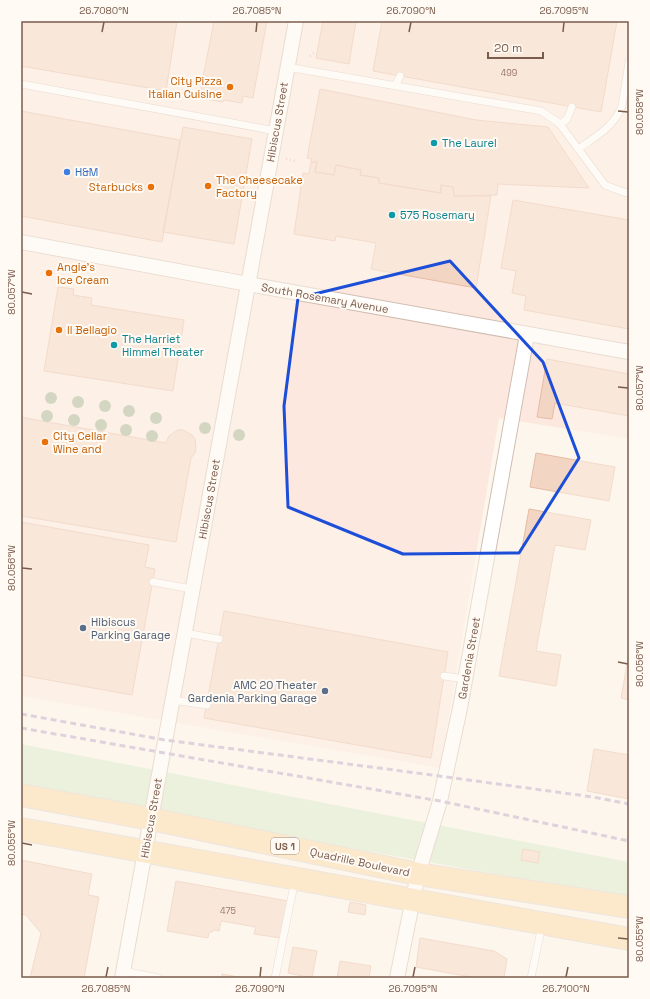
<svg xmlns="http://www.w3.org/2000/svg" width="650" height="999" font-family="'Space Grotesk',sans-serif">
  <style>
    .commercial { fill: #fde8e0 }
    .green { fill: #d8ecc9 }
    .building { fill: #f3d5c3; stroke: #e6bba3 }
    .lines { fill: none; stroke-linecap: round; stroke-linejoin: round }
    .lane-casing { stroke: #d1beb0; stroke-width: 8 }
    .street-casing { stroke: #d1beb0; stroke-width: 16 }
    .primary-casing { stroke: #dad1cd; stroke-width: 24 }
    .path { stroke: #d9b8a5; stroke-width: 2.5; stroke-dasharray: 1 3; stroke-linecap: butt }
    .lane { stroke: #fff; stroke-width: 7 }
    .street { stroke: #fff; stroke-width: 14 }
    .primary { stroke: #fbd9a5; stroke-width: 22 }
    .rail { stroke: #b9a8c9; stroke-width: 3; stroke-dasharray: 6 4; stroke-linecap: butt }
    .tree { fill: #a0b28e }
    .marked { fill: none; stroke: #1d4ed8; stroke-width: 3; stroke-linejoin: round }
    .ticks { fill: none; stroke: #7a5c4d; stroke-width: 1.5 }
    .food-dot { fill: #e8710a; stroke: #fffaf3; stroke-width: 1.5 }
    .culture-dot { fill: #0f9aa8; stroke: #fffaf3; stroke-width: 1.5 }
    .shop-dot { fill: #3f7fe0; stroke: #fffaf3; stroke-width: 1.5 }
    .service-dot { fill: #5c6f8a; stroke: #fffaf3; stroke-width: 1.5 }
    .labels { text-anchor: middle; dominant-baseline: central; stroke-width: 4; stroke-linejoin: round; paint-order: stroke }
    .number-label { font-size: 9px; fill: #987a6a }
    .shield { fill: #fffaf3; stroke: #a28b7f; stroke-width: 1 }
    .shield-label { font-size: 10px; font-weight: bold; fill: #7a5c4d }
    .food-label { font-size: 11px; fill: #c56008; stroke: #fffaf3; text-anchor: start }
    .street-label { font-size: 11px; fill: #7a5c4d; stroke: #fffaf3 }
    .culture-label { font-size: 11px; fill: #0d838f; stroke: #fffaf3; text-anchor: start }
    .shop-label { font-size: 11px; fill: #366cbe; stroke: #fffaf3; text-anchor: start }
    .service-label { font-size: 11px; fill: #4e5e75; stroke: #fffaf3; text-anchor: start }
    .neatline { fill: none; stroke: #7a5c4d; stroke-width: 1.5 }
    .ticks-label { font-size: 10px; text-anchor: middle; fill: #7a5c4d }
  </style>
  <rect width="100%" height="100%" fill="#fdf6ec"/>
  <path class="commercial" d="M21,21h608v418l-130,-21 -59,350 -419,-72z"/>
  <path class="green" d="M21,744l608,118v36l-608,-109z"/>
  <path class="building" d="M21,21h156l-11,70 -145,-25z
    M214,21h53l-14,77 -10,-2 -1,7 -18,-3 -1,2 -24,-4z
    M323,21h33l-7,43 -33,-6z
    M382,21h235l-16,91 -228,-41z
    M320,89l156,31 72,7 41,61 -91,-4 -1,11 -43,1 -1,-9 -12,-2v8l-62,-10v-5l-19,-3 1,-5 -25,-5 -2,10 -19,-3 2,-10h-6l1,-3 -5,-1z
    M21,111l159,29 -18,102 -141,-26z
    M183,127l69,12 -18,105 -71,-12z
    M311,162h6l-2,10 19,3 2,-10 25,5 -1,5 19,3v5l62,10v-8l12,2 1,9h37l-15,92 -105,-19 5,-26 -40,-7 -1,5 -41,-7 9,-61 6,1z
    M513,200l116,20v109l-105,-19 2,-14 -14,-3 4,-22 -15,-3z
    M58,287l16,2 -1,6 19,3 -1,7 93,15 -11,71 -129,-20z
    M547,359l82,15v42l-74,-13 -3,16 -15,-2z
    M21,416l4,2 141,25 3,-7 9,-6h5l9,5 3,4 1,9 -1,5 -4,5 -15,84 -155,-26z
    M536,453l79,14 -6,34 -79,-14z
    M529,509l62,11 -6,30 -30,-5 -19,106 25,4 -5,31 -57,-10z
    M21,522l128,23 -4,22 10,2 -23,126 -111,-20z
    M224,611l224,41 -17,106 -227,-40z
    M629,653v47l-8,-2z
    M594,749l35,6v44l-42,-8z
    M523,849l17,3 -2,11 -17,-3z
    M21,860l71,14 -4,21 11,2 -15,81h-54l11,-45 -15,-18 -5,-1z
    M176,881l112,20 -7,37 -27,-4 2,-7 -35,-6 -2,10 -4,-1 -6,3 -1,5 -41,-7z
    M350,902l16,3 -1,10 -17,-3z
    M420,938l74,13 13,8 -3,19h-28l-60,-11z
    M293,947l24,4 -5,27 -24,-5z
    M340,961l31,5 -2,12h-32z
    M222,974l22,4h-23z"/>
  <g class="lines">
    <defs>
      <path id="lane" d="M287,67l254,44 18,12 46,62 18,7 6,1
        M21,84l255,47
        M395,86l5,-10
        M560,125l7,-6 5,-12
        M578,149c17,-12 36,-22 44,-43l7,-44
        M153,582l39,7
        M185,633l34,6
        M444,676l21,3
        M172,700l35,5
        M124,971l35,7
        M275,978l20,-98
        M531,978l11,-53"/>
      <path id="street" d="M21,242l227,42 381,68
        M122,978l174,-957
        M397,978l21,-104 22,-73 20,-93 67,-373"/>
      <path id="primary" d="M21,795l130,24 267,55 211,33
        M21,829l608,110"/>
    </defs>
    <use href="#lane" class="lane-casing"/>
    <use href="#street" class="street-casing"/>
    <use href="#primary" class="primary-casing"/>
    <path class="path" d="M310,56l4,-3
      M286,159l10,2"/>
    <use href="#lane" class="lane"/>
    <use href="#street" class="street"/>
    <use href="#primary" class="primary"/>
    <path class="rail" d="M21,714l144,26 267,35 161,22 36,7
      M21,728l419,73 189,40"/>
  </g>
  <g class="tree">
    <circle cx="51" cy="398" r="6"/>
    <circle cx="78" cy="402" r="6"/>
    <circle cx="105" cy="406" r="6"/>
    <circle cx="129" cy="411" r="6"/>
    <circle cx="47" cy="416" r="6"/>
    <circle cx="156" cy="418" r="6"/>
    <circle cx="74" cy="420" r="6"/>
    <circle cx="101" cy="425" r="6"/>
    <circle cx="205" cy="428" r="6"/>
    <circle cx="126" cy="430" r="6"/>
    <circle cx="239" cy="435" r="6"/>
    <circle cx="152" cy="436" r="6"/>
  </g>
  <path d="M0 0H650V999H0ZM450,261l93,101 36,96 -60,95 -116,1 -115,-47 -4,-101 14,-108z" fill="#fdf6ec" fill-opacity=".55" fill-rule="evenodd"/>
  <path class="marked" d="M450,261l93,101 36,96 -60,95 -116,1 -115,-47 -4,-101 14,-108z"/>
  <path class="ticks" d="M102,32l2,-10M256,32l1,-10M409,32l2,-10M563,32l1,-10M618,111l10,1M22,292l10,2M618,387l10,1M22,568l10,1M618,662l10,2M22,843l10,2M618,938l10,1M106,977l2,-10M260,977l1,-10M413,977l2,-10M566,977l2,-10"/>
  <g class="food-dot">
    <circle cx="230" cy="87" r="4"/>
    <circle cx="208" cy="186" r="4"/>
    <circle cx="151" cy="187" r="4"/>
    <circle cx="49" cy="273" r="4"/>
    <circle cx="59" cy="330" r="4"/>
    <circle cx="45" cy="442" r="4"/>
  </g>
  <g class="culture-dot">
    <circle cx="434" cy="143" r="4"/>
    <circle cx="392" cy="215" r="4"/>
    <circle cx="114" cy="345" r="4"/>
  </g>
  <circle class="shop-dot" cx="67" cy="172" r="4"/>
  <g class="service-dot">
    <circle cx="83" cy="628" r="4"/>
    <circle cx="325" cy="691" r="4"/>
  </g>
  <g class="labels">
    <g class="number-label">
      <text x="509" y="73">499</text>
      <text x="228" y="911">475</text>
    </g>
    <rect class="shield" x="271" y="838" width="28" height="16" rx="3"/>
    <g class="shield-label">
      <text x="285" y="846">US 1</text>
    </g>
    <g class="food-label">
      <text x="222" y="81" text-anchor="end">City Pizza<tspan x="222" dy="13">Italian Cuisine</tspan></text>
      <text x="216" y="180">The Cheesecake<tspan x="216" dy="13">Factory</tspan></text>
      <text x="143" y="187" text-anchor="end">Starbucks</text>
      <text x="57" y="267">Angie's<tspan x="57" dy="13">Ice Cream</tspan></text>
      <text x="67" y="330">Il Bellagio</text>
      <text x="53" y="436">City Cellar<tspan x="53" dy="13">Wine and</tspan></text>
    </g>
    <g class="street-label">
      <text transform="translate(277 122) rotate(-80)">Hibiscus Street</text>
      <text transform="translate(325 298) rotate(10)">South Rosemary Avenue</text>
      <text transform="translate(209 499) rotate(-80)">Hibiscus Street</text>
      <text transform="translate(469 658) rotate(-80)">Gardenia Street</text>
      <text transform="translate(151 818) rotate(-80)">Hibiscus Street</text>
      <text transform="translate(360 862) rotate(12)">Quadrille Boulevard</text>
    </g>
    <g class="culture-label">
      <text x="442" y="143">The Laurel</text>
      <text x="400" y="215">575 Rosemary</text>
      <text x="122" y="339">The Harriet<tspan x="122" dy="13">Himmel Theater</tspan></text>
    </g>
    <g class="shop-label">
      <text x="75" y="172">H&amp;M</text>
    </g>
    <g class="service-label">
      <text x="91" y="622">Hibiscus<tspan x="91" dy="13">Parking Garage</tspan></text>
      <text x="317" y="685" text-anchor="end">AMC 20 Theater<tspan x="317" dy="13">Gardenia Parking Garage</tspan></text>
    </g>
  </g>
  <rect width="650" height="999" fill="none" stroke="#fffaf3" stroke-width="44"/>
  <path d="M488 52v6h55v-6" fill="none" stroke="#7a5c4d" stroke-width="2"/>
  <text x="494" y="52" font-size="12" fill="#7a5c4d" stroke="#fffaf3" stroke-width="3" paint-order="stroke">20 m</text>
  <rect x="22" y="22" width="606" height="955" class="neatline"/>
  <g class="ticks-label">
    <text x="104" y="14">26.7080°N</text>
    <text x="257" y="14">26.7085°N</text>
    <text x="411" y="14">26.7090°N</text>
    <text x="564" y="14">26.7095°N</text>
    <text transform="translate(639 112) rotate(-90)" y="4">80.058°W</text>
    <text transform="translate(11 292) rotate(-90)" y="4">80.057°W</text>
    <text transform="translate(639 388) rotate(-90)" y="4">80.057°W</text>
    <text transform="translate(11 568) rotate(-90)" y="4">80.056°W</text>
    <text transform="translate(639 664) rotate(-90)" y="4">80.056°W</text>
    <text transform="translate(11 843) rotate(-90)" y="4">80.055°W</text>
    <text transform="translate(639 939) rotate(-90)" y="4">80.055°W</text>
    <text x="106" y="992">26.7085°N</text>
    <text x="260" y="992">26.7090°N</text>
    <text x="413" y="992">26.7095°N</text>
    <text x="566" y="992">26.7100°N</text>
  </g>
</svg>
